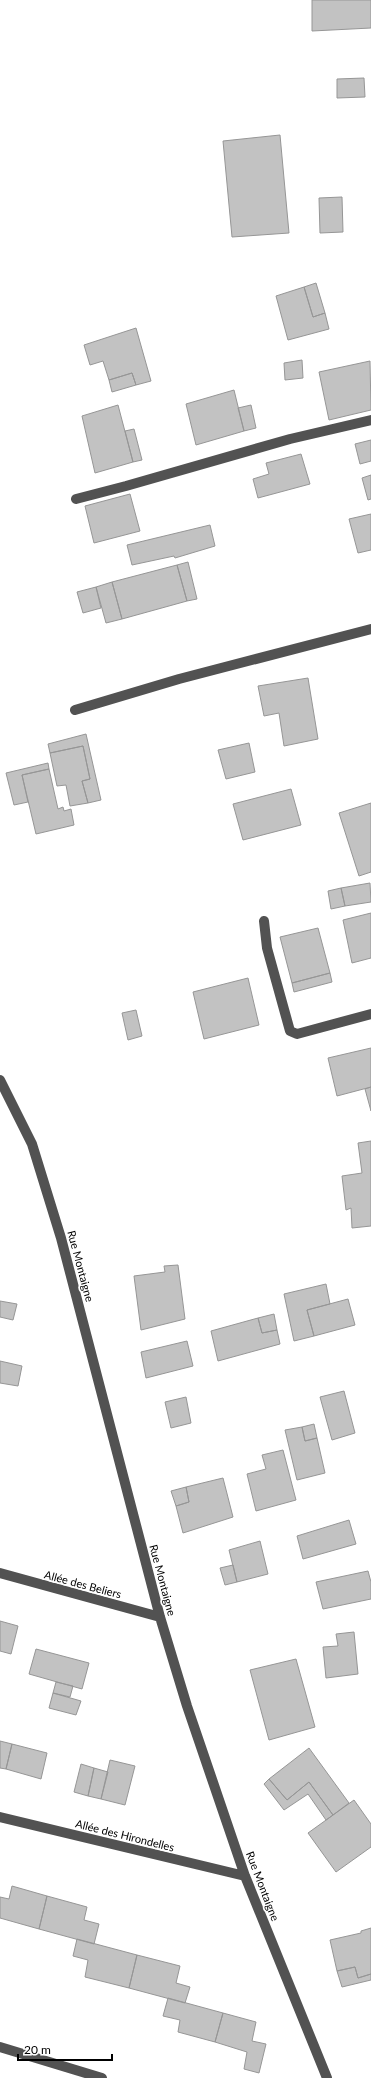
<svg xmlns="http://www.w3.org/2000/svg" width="371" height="2078" font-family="Lato,sans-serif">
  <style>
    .building { fill: #c2c2c2; stroke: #969696 }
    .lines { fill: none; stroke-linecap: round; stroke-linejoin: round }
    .minor { stroke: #525252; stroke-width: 10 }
    .labels { text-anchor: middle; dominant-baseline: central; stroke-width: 3.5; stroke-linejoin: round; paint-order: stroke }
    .street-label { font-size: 11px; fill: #000; stroke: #fff }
  </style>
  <rect width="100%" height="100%" fill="#fff"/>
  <path class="building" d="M312,0h59v28l-59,3z
    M364,78l1,19 -28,1v-19z
    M280,135l9,98 -57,4 -9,-96z
    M342,197l1,35 -23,1 -1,-35z
    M316,283l9,30 -12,4 -9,-30z
    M304,287l9,30 12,-4 4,16 -41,11 -12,-44z
    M136,328l15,53 -15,4 -4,-12 -23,7 -6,-19 -13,4 -6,-20z
    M302,360l1,18 -18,2 -1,-17z
    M370,361l1,49 -42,10 -10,-48z
    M132,373l4,12 -24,7 -3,-12z
    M234,390l10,41 -48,14 -10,-41z
    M118,405l15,57 -38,11 -13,-57z
    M251,405l5,23 -12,3 -6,-23z
    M134,429l8,31 -9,2 -8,-31z
    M371,440v21l-11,3 -5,-20z
    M301,454l9,30 -52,14 -5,-19 16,-5 -3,-11z
    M371,475v24l-3,1 -6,-22z
    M130,494l10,37 -46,12 -9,-37z
    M371,514v36l-13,3 -9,-34z
    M210,525l5,21 -40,12 -1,-2 -42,9 -5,-20z
    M188,562l9,37 -10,2 -10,-36z
    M177,565l10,36 -65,18 -10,-37z
    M112,582l10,37 -16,4 -10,-36z
    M96,587l5,21 -18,5 -6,-21z
    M308,678l10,61 -34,7 -5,-33 -15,3 -6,-30z
    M86,734l15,66 -13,3 -6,-22 8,-2 -7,-33 -33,7 -2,-9z
    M249,743l6,29 -29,7 -8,-29z
    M83,746l7,33 -8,2 6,22 -18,3 -4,-21 -9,1 -7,-33z
    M48,763l1,6 -27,6 6,27 -14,3 -8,-32z
    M49,769l9,40 5,-2 1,4 7,-2 3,16 -38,9 -14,-59z
    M291,789l10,36 -58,15 -10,-36z
    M371,803v69l-12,4 -20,-63z
    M370,883l1,19 -26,4 -4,-18z
    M341,888l4,18 -14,3 -3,-18z
    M371,913v45l-19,5 -9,-43z
    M318,928l12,45 -38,10 -12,-46z
    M330,973l2,9 -38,10 -2,-9z
    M248,978l11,47 -55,14 -11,-47z
    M136,1010l6,26 -14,4 -6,-27z
    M371,1048v39l-34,9 -9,-38z
    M371,1087v24l-6,-22z
    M371,1141v85l-19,2 -1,-20 -5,2 -4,-34 20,-3 -4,-30z
    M178,1265l7,54 -44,11 -7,-54 31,-4 -1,-6z
    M326,1284l4,20 -23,6 7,26 -20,5 -10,-47z
    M348,1299l7,26 -41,11 -7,-26z
    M0,1301l17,3 -4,16 -13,-3z
    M274,1314l3,16 -15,3 -4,-15z
    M258,1318l4,15 15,-3 3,14 -62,17 -7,-30z
    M187,1341l6,25 -47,12 -5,-26z
    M0,1361l22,5 -4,20 -18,-3z
    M344,1391l11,42 -23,7 -12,-43z
    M186,1397l5,26 -20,5 -6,-26z
    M314,1424l3,14 -12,3 -3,-14z
    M302,1427l3,14 12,-3 8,35 -28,7 -12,-50z
    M283,1450l13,50 -40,11 -9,-37 19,-5 -4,-14z
    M223,1478l10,39 -50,16 -7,-27 13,-4 -3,-15z
    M186,1487l3,15 -13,4 -5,-15z
    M349,1520l7,24 -53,15 -6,-23z
    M260,1541l8,33 -31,8 -8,-32z
    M233,1565l4,17 -12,3 -5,-17z
    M368,1571l3,11v17l-48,10 -7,-27z
    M0,1621l18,5 -7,28 -11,-3z
    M354,1632l4,42 -32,4 -3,-31 15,-1 -2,-12z
    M36,1649l53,14 -7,26 -53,-15z
    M296,1659l19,68 -46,13 -19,-70z
    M56,1682l17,4 -3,11 -17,-4z
    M53,1693l28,8 -5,14 -27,-7z
    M0,1741l12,3 -6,25 -6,-1z
    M12,1744l35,9 -6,26 -35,-10z
    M309,1748l40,55 -16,12 -24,-33 -22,18 -18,-21z
    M110,1760l25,6 -10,39 -24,-6z
    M81,1764l13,4 -6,28 -14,-4z
    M94,1768l14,4 -7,27 -13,-3z
    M269,1779l18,21 22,-18 24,33 -7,5 -18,-26 -24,16 -20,-26z
    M354,1800l17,24v23l-35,25 -28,-39z
    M12,1886l35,10 -8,33 -39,-11v-21l9,2z
    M47,1896l40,11 -3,13 15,4 -5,20 -55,-15z
    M371,1928v46l-13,4 -3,-11 -18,4 -7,-31 31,-7v-2z
    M77,1939l60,16 -8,33 -44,-11 3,-17 -15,-4z
    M137,1955l43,11 -4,17 14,4 -5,16 -56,-15z
    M355,1967l3,11 13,-4v6l-29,7 -5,-16z
    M168,1998l55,15 -8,29 -37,-10 2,-12 -17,-4z
    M223,2013l33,9 -4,19 14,3 -7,29 -15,-4 3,-17 -32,-10z"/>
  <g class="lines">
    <path class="minor" d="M76,499l50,-13 164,-47 81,-19
      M75,710l104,-31 192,-50
      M264,921l3,27 23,83 7,3 74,-20
      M0,1080l32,64 29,94 99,379 27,89 58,170 82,202
      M0,1573l160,44
      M0,1817l245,59
      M0,2047l102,31"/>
  </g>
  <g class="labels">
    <g class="street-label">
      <text transform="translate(81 1266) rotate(75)">Rue Montaigne</text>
      <text transform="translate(163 1580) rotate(75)">Rue Montaigne</text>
      <text transform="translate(83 1584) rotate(15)">Allée des Beliers</text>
      <text transform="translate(125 1835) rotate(14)">Allée des Hirondelles</text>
      <text transform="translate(263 1886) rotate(69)">Rue Montaigne</text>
    </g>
  </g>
  <path d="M18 2054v6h94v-6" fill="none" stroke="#000000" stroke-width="2"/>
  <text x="24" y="2054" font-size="12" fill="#000000" stroke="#ffffff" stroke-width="3" paint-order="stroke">20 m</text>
</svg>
